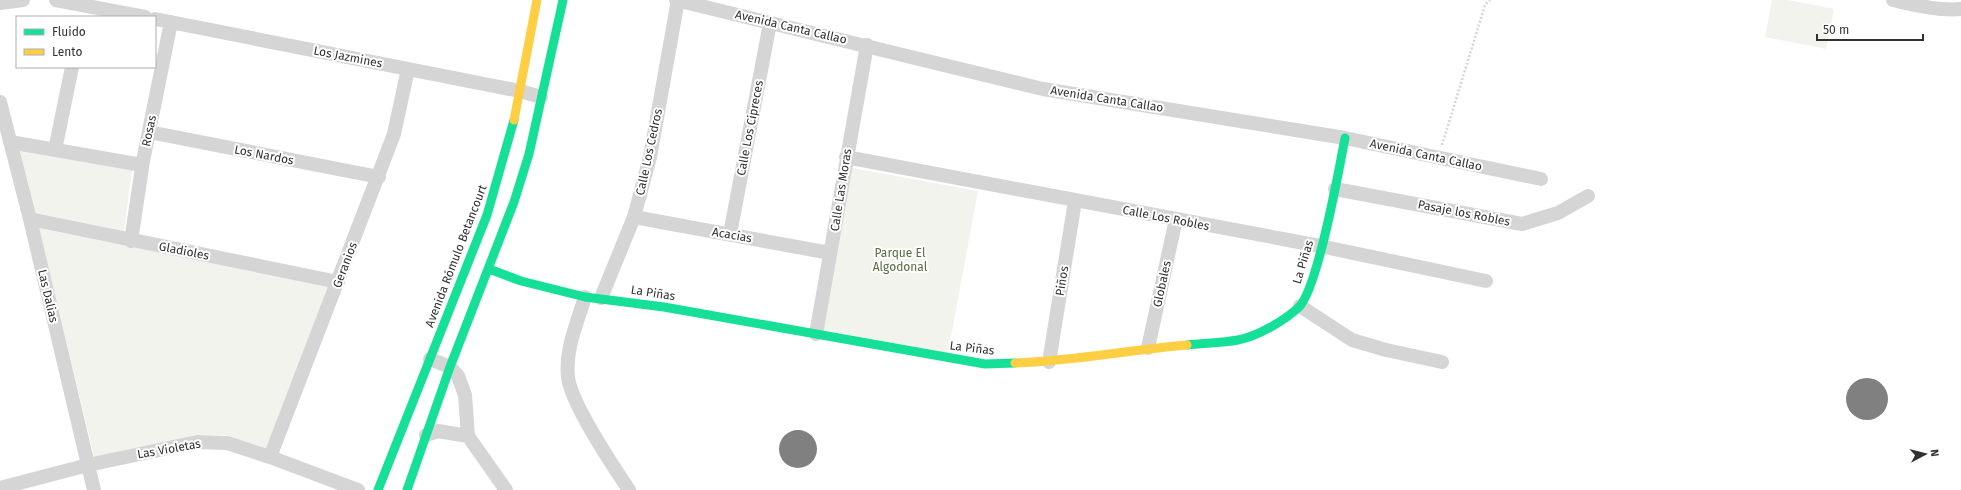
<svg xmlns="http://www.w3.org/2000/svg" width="1961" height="490" font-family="'Fira Sans',sans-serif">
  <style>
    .green { fill: #f1f3ec }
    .building { fill: #808080 }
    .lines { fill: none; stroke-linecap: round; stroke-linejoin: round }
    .path { stroke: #d4d4d4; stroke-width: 2.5; stroke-dasharray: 2 2; stroke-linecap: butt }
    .street { stroke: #d5d5d5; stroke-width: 14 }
    .fast { stroke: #16e098; stroke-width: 9 }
    .slow { stroke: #ffcf43; stroke-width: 9 }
    .labels { text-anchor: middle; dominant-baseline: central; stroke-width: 4; stroke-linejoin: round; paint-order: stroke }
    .street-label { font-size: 12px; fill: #313131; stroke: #fff }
    .park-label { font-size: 12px; fill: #576c3e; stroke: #fff }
  </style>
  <rect width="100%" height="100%" fill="#fff"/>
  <path class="green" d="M1772,0h16l46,9 -8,40 -61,-12z
    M19,148l113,21 -8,62 -88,-18z
    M852,168l126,23 -30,162 -125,-23z
    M39,228l290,59 -63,161 -41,-13h-30l-100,25z"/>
  <path class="building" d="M1846 399a21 21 0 1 1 42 0a21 21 0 1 1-42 0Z
    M779 449a19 19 0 1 1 38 0a19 19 0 1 1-38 0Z"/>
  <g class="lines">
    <path class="path" d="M1442,145l43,-140 5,-5"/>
    <path class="street" d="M56,0l89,17
      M676,0l367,89 302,49 196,41
      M1893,0c22,5 45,11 68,9
      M0,3l23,-3
      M155,19l365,72 21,6
      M0,102l30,117 64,271
      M149,132l230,45
      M10,142l132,23
      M55,150l17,-83
      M846,157l474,89 166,35
      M1335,189l187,35 36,-11 30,-17
      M634,217l196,36
      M30,219l308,63
      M730,234l40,-211
      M131,241l12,-80 28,-139
      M585,297c-8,26 -20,53 -17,80 3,27 45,89 61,113
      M601,298l33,-81 16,-60 28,-157
      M1300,306l52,34 34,10 56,12
      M816,334l51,-289
      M1148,348l28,-129
      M430,359l20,8 8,9 7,19 3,41 38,54
      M1049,362l26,-161
      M426,435l12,-4 30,5
      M270,457l124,-323 14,-65
      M0,488l88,-23 109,-23 30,1 43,14 88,33"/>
    <path class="fast" d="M489,269l32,12 64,16 79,10 321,57 30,-1
      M1187,345c17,-2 35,-2 51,-5 20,-4 46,-19 61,-33 19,-19 40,-138 46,-169
      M378,490l109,-275 27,-95
      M407,490l43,-123 64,-165 15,-48 34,-154"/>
    <path class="slow" d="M514,120l23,-120
      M1015,363c58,-2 114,-13 172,-18"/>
  </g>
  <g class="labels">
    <g class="street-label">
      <text transform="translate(791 27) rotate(13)">Avenida Canta Callao</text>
      <text transform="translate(348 57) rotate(11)">Los Jazmines</text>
      <text transform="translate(1107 99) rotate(9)">Avenida Canta Callao</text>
      <text transform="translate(750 128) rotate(-79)">Calle Los Cipreces</text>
      <text transform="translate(149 131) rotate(-78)">Rosas</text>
      <text transform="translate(649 152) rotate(-78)">Calle Los Cedros</text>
      <text transform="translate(264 155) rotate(11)">Los Nardos</text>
      <text transform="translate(1426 155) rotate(12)">Avenida Canta Callao</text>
      <text transform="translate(841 190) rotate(-81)">Calle Las Moras</text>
      <text transform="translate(1464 213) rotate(11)">Pasaje los Robles</text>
      <text transform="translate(1166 218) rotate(11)">Calle Los Robles</text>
      <text transform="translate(732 235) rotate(10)">Acacias</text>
      <text transform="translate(184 251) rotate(11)">Gladioles</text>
      <text transform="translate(456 256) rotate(-69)">Avenida Rómulo Betancourt</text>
      <text transform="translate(1303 262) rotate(-73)">La Piñas</text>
      <text transform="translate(345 265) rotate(-69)">Geranios</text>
      <text transform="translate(1062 281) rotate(-81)">Piños</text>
      <text transform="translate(1162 284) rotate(-78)">Globales</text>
      <text transform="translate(653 293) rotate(9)">La Piñas</text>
      <text transform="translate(48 296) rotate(77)">Las Dalias</text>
      <text transform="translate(972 348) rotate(7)">La Piñas</text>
      <text transform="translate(169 449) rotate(-10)">Las Violetas</text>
    </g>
    <g class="park-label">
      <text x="900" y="253">Parque El<tspan x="900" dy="14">Algodonal</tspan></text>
    </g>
  </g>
  <rect x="16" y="16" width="140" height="52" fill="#ffffff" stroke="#adadad"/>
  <rect x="24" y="29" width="20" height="6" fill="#16e098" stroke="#adadad"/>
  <text x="52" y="36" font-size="12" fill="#313131">Fluido</text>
  <rect x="24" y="49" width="20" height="6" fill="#ffcf43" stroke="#adadad"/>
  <text x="52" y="56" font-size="12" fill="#313131">Lento</text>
  <g transform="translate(1925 454) rotate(83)" stroke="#ffffff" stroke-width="3" paint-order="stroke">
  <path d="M0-3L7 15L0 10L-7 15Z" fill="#313131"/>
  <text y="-6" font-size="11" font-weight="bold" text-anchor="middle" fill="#313131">N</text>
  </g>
  <path d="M1817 34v6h106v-6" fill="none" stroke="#313131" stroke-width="2"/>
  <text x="1823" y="34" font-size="12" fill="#313131" stroke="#ffffff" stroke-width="3" paint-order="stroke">50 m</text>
</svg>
